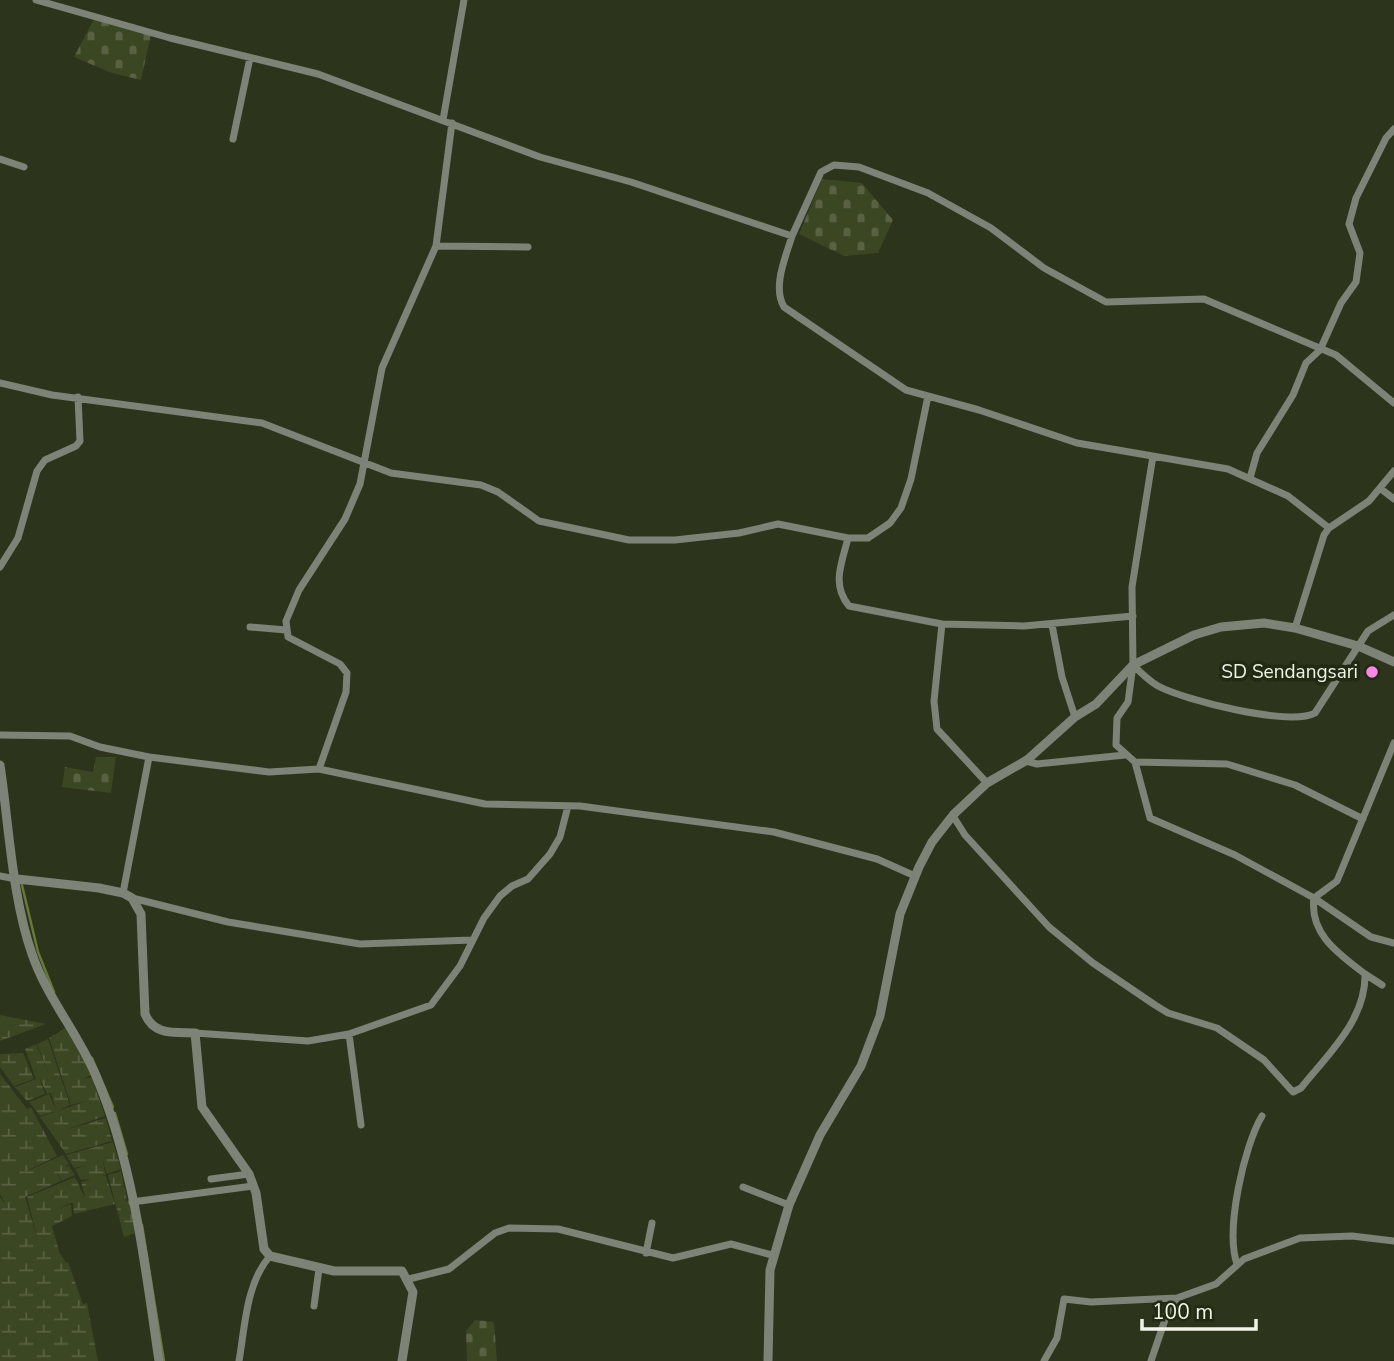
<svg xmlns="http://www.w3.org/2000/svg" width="1394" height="1361" font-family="'Nunito Sans',sans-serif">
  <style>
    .wetland { fill: url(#wetland-marsh) }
    .cemetery { fill: url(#cemetery-stones) }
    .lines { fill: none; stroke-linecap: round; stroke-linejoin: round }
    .stream { stroke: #667936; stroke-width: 2.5 }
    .minor { stroke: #7e8377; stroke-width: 7 }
    .tertiary { stroke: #7e8377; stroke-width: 9 }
    .poi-dot { fill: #f987e8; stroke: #232a13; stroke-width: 2.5 }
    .labels { text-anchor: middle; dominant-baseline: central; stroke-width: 7; stroke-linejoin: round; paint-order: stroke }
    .poi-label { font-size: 19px; fill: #eff4e5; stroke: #232a13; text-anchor: end }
  </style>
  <defs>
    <pattern id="wetland-marsh" width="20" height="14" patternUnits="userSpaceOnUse" patternTransform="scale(1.75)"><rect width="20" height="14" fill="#3b4622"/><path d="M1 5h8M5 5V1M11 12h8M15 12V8" fill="none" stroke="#586142"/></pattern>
    <pattern id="cemetery-stones" width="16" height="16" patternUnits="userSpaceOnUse" patternTransform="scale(1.75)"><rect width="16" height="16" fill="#3b4622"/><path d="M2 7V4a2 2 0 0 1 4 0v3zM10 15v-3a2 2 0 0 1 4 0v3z" fill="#586142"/></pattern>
  </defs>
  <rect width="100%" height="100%" fill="#2c341c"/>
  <path class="wetland" d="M0,1015l46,9 -46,17z
    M65,1028l20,31 6,16 -8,4 9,-2 13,39 -40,14 41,-12 6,23 -46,13 -26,-37 17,-6 -17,5 -11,-14 20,-8 7,16 -5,-17 -4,1 -8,-17 6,17 -18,7 -12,-14 21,-8 -11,-30 11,-5 13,30 -12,-30 11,-5 22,66 -13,6 30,-10 -16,4 -22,-67z
    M23,1053l11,26 -20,7 -14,-19v-13z
    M0,1074l27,35 4,-2 26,49 -36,18 42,-19 6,9 -5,3 5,-1 6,9 -13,6 -6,-11 5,11 -36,16 13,43 -11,-43 48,-20 9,19 -4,2 5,-2 -4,-14 10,-3 -10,1 -6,-11 12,-4 -13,3 -8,-13 47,-13 8,27 -14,5 -5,-15 4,16 -4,1h4l9,28 -41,10 -1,-11h-2l-15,6 15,-5 1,12 -20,10 8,28 6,8 -5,2 7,-2 15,42 4,-1 11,58h-98v-164l6,8 -6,-11z
    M121,1171l3,15 -4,1h5l2,14 -3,1 5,-1 7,32 -12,4 -16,-62z"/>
  <path class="cemetery" d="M94,19l57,16 -10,45 -29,-7 -38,-16z
    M822,179l40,4 31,37 -15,33 -34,3 -45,-22z
    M96,757h20l-5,36 -49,-6 3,-20 28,5z
    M475,1320l19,2 3,39h-30l-1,-30z"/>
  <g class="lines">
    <path class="stream" d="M21,881l17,71 16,40
      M92,1058l21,49
      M115,1113l12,41
      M142,1225l22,136"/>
    <path class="minor" d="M36,0l134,38 148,36 222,83 91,25 161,54c-6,20 -20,51 -8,71l122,83 73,20 98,33 151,26 60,27 41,32
      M443,120l21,-120
      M233,139l17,-81
      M0,159l24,8
      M792,236l29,-64 13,-7 25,2 69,26 63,35 53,40 62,34 98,-3 132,56 58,48
      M436,246l92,1
      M0,383l52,12 210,28 129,50 90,12 17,7 41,29 90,19h46l64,-7 39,-9 70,14h20l22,-15 11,-15 10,-29 17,-83
      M1153,456l-21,131 1,78 -5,37 -11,16 -1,27 19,17 15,56 85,37 79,43 57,39 23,6
      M1250,478l7,-25 36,-58 13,-32 14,-13 21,-47 15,-21 4,-29 -11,-29 7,-26 30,-60 8,-9
      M1381,489l13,10
      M848,538c-6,25 -17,46 1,68l93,18 -8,77 3,28 50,54
      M0,567l18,-29 19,-67 8,-11 31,-14 4,-5 -2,-44
      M942,624l82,2 109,-10
      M1052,625l10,52 13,40
      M250,627l36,3
      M1295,628l29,-93 5,-7 40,-27 25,-30
      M1133,665c7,7 16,16 25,21 26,14 132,41 157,27l53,-82 26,-16
      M0,735l70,1 30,11 49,10
      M1026,761l11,3 88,-9
      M1135,762l92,2 68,21 68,34
      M319,769l27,-77 1,-19 -7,-9 -52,-27 -2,-16 13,-31 46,-71 15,-35 22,-116 54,-122 16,-123
      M953,816l12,19 84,92 44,36 62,42 13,8 49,15 47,32 29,32 8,-4c27,-34 65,-68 64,-114 -26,-20 -56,-40 -51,-76l23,-17 57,-138
      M0,876l16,3
      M123,893l26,-136 120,15 50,-3 166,35 95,2 194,26 103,27 38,17
      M132,898l96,24 132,22 112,-4
      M1365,974l17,11
      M195,1033l113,8 41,-7 82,-29 29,-39 24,-48 16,-22 12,-10 16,-7 22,-25 10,-17 8,-31
      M349,1034l12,91
      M211,1179l38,-5
      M743,1187l46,18
      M132,1202l121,-16
      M646,1253l6,-30
      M1237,1264c-12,-34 7,-118 25,-148
      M409,1279l40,-10 46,-36 14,-5 49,1 115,29 58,-14 41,11
      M314,1306l5,-37
      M239,1361c6,-34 7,-78 31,-105
      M1044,1361l13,-23 7,-39 27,3 86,-4
      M1151,1361l18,-53 8,-10 39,-14 28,-25 56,-21 52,-2 42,5"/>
    <path class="tertiary" d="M0,765c9,60 12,132 32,189 15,44 46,79 64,122 38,89 49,190 63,285
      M17,879l82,9 24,5 9,5 9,16 4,100c9,22 30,18 50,19l7,74 47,67 7,19 8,56 6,7 64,15h68l11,21 -11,69
      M768,1361l2,-91 19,-65 31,-70 41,-69 19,-50 20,-102 19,-47 13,-25 22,-28 33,-31 40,-23 48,-43 21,-13 37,-39 61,-30 27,-8 43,-4 31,5 63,18 36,16"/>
  </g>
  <circle class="poi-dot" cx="1372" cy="672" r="7"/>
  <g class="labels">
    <g class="poi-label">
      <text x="1358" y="672">SD Sendangsari</text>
    </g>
  </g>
  <path d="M1142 1319v10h114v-10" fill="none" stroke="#eff4e5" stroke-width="3.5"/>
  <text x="1152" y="1319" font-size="21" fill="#eff4e5" stroke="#232a13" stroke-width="5" paint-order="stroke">100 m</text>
</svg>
